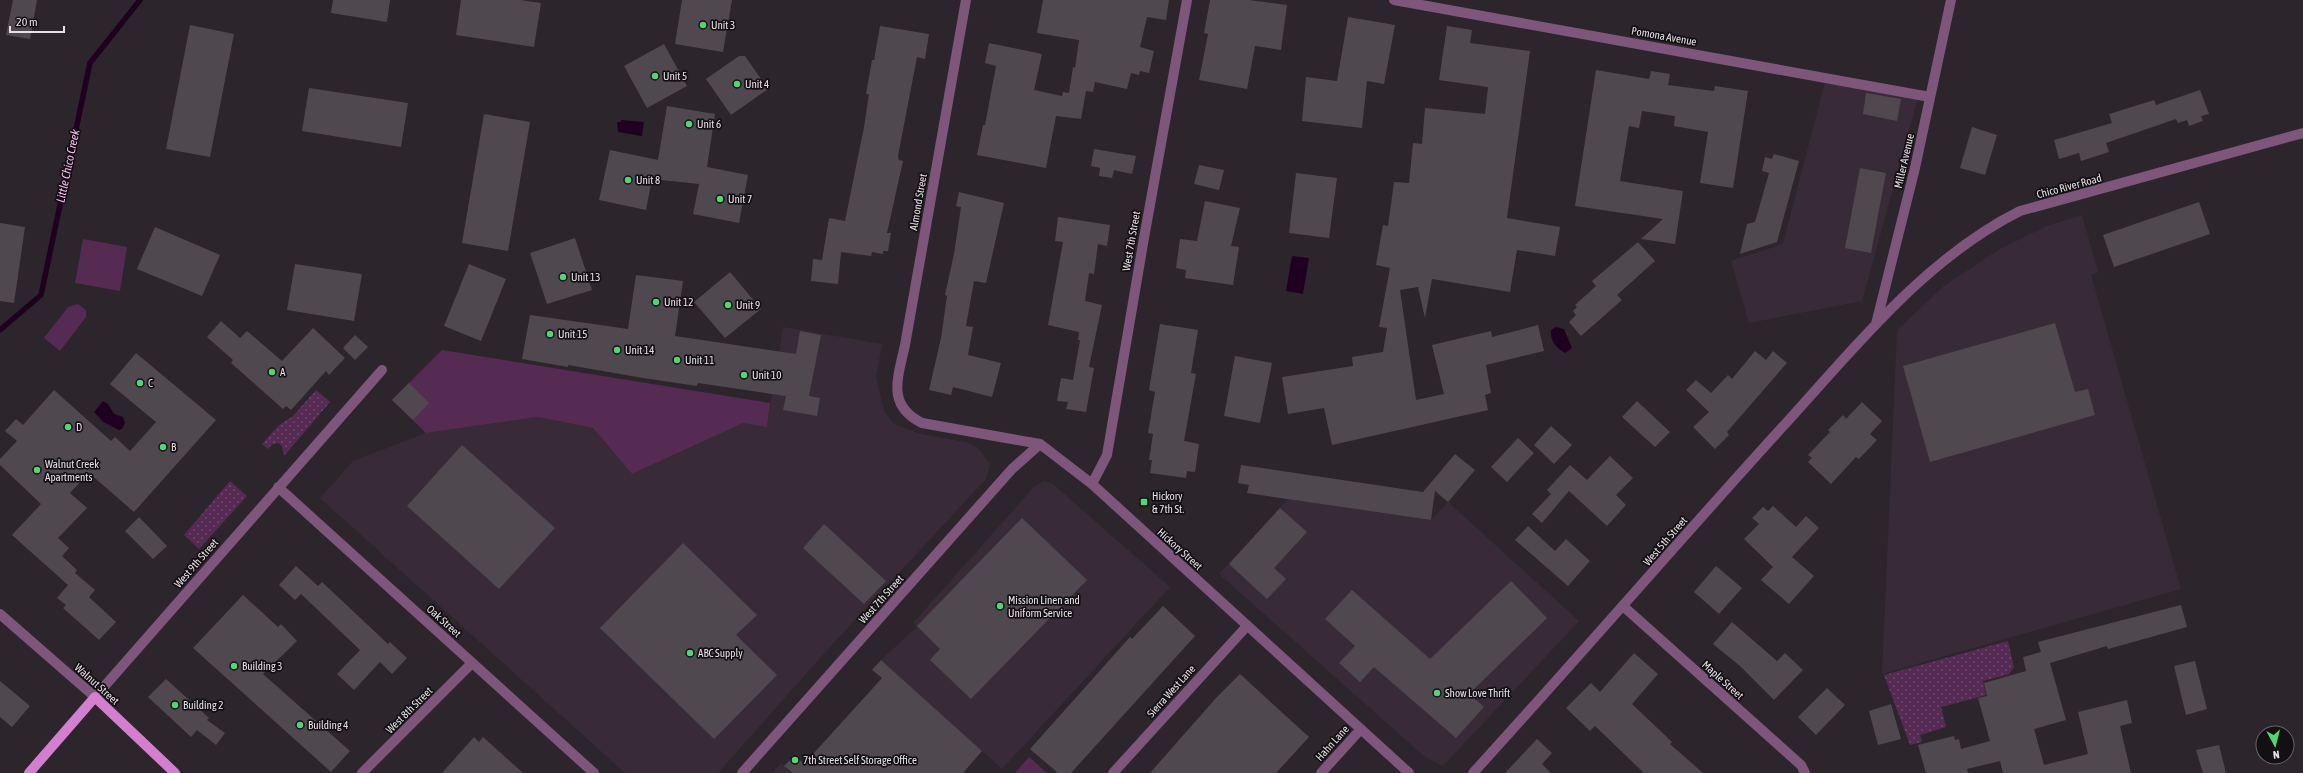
<svg xmlns="http://www.w3.org/2000/svg" width="2303" height="773" font-family="'Asap Condensed',sans-serif">
  <style>
    .built { fill: #382b37 }
    .grass { fill: url(#grass-dots) }
    .green { fill: #552b53 }
    .water { fill: #200020 }
    .lines { fill: none; stroke-linecap: round; stroke-linejoin: round }
    .stream { stroke: #200020; stroke-width: 5.5 }
    .building { fill: #50484f }
    .minor { stroke: #7e557b; stroke-width: 10 }
    .major { stroke: #d37ece; stroke-width: 10 }
    .poi-dot { fill: #51d674; stroke: #131013; stroke-width: 1.5 }
    .labels { text-anchor: middle; dominant-baseline: central; stroke-width: 3.5; stroke-linejoin: round; paint-order: stroke }
    .poi-label { font-size: 11px; fill: #e6e1e6; stroke: #131013; text-anchor: start }
    .street-label { font-size: 11px; fill: #e6e1e6; stroke: #131013 }
    .water-label { font-size: 12px; font-style: italic; fill: #feb9f9; stroke: #131013 }
  </style>
  <defs>
    <pattern id="grass-dots" width="8" height="8" patternUnits="userSpaceOnUse"><rect width="8" height="8" fill="#552b53"/><path d="M2 2h.1M6 6h.1" fill="none" stroke="#6d496c" stroke-width="1.8" stroke-linecap="round"/></pattern>
  </defs>
  <rect width="100%" height="100%" fill="#2d252c"/>
  <path class="built" d="M1826,78l93,16 -57,207 -113,22 -18,-62 52,-17z
    M2082,215l16,57 -7,3 90,314 -299,85 15,-344 47,-44 56,-37 47,-23z
    M783,327l99,17 -6,33 8,34 10,13 27,10 44,8 12,5 13,17 -4,15 -158,170 -110,124h-93l-305,-275 33,-37 73,-28 112,-16 55,11 39,46 111,-51 24,3z
    M1044,481l9,3 117,103 -168,182 -121,-109 36,-33 -4,-4 120,-135z
    M1288,499l143,21 17,-18 131,119 -136,145 -18,-9 -9,-8 -197,-175z
    M781,763l12,10h-21z"/>
  <path class="grass" d="M316,390l14,12 -46,54 -2,-10 -4,-3 -7,2 -3,4 -6,-5 16,-18 15,-10z
    M230,481l17,15 -48,53 -15,-14z
    M2008,641l6,26 -5,7 -26,7 3,14 -45,12 5,20 -26,8 2,7 -12,3 -26,-70z"/>
  <path class="green" d="M83,239l44,8 -7,44 -45,-8z
    M78,304l8,6v7l-26,34 -16,-13 24,-31z
    M442,350l328,53 -3,24 -24,-4 -111,51 -39,-46 -55,-11 -112,16 -34,-33z
    M1029,757l18,16h-32z"/>
  <path class="water" d="M621,120l23,2 -2,14 -24,-4 -1,-10h4z
    M1292,256l17,2 -6,36 -17,-3z
    M1556,327l8,2 8,19 -7,5c-9,-5 -15,-12 -14,-23z
    M103,401l5,3 6,10 9,3 2,6 -3,6 -3,1 -16,-8 -9,-10z"/>
  <g class="lines">
    <path class="stream" d="M0,330l41,-35 49,-232 50,-63"/>
  </g>
  <path class="building" d="M13,0h24l-7,39 -24,-4z
    M333,0h57l-3,22 -56,-9z
    M461,0h59l21,3 -7,44 -78,-12z
    M682,0h50l-9,52 -48,-8z
    M1043,0h126l-3,20 -19,-3 -7,30 14,4 -5,22 -9,-2 -1,4 -8,-2 -4,16 -32,-7 -2,10 -7,-1 -5,28 -25,-3 -10,52 -69,-13 6,-30h2l11,-59 -11,-3 4,-20 53,11 -8,36 28,6 1,-4 6,1 4,-26 2,1 4,-28 -42,-7z
    M1210,0h39l38,5 -6,45 -26,-4 -8,43 -48,-9 9,-46 -4,-1z
    M1348,17l47,8 -11,59 -17,-3 -5,47 -60,-7 4,-44 31,4z
    M190,25l44,9 -24,123 -44,-8z
    M880,26l49,8 -4,25 -8,-2 -19,99 1,4 4,1 -16,72h4l-3,18h-5v3l-11,-2 -1,4 -30,-4 -3,32 -27,-3 2,-22 9,1 7,-42 16,3 19,-94 5,-33h-3l6,-34h2z
    M1447,26l25,4 -2,13 60,8 -23,167 53,9 -5,29 -38,-6 -7,42 -78,-13 -7,39 -7,-31 -18,3 16,110 28,-6 -12,-49 59,-14 1,6 46,-12 6,26 -58,14 5,28 -6,2 3,15 -156,35 -8,-37 -36,6 -6,-37 71,-11 -1,-9 31,-5 4,-24 -8,-1 11,-59 -14,-3 7,-40 5,1 6,-44 15,1 4,-40 9,1 3,-36 60,6 3,-27 -49,-7z
    M664,44l23,42 -40,22 -23,-42z
    M739,56h6l23,33 -37,26 -25,-36z
    M1596,70l53,9 2,-8 19,3 -2,11 46,6 1,-5 33,5 -15,97 -33,-5 8,-51 -34,-6 1,-10 -33,-5 -3,17 -10,-2 -9,55 63,10 -8,53 -34,-5 22,-20 -88,-13z
    M309,88l99,15 -7,44 -99,-16z
    M2200,90l9,24 -8,2 2,5 -14,5 -2,-6 -9,3 -2,-4 -70,24 3,9 -28,9 -2,-8 -20,6 -5,-19 58,-17 -3,-9 45,-14 2,5z
    M1866,93l35,6 -4,22 -34,-7z
    M667,106l48,8 -8,53 41,8 -9,48 -46,-9 6,-30 -47,-5 -6,31 -47,-10 11,-50 48,10z
    M484,114l46,8 -22,129 -46,-8z
    M1972,127l25,8 -12,40 -25,-7z
    M1094,149l42,7 -4,18 -18,-4 -2,8 -13,-2 1,-8 -9,-2z
    M1774,154l25,7 -22,81 -37,12 7,-30 8,-2 14,-49 -7,-2 3,-14 7,2z
    M1199,165l25,5 -5,20 -25,-6z
    M1860,168l26,5 -15,80 -26,-5z
    M1296,173l41,5 -8,60 -40,-5z
    M959,192l45,11 -18,80 -12,-2 -8,45 7,1 -5,28 33,8 -9,34 -39,-10 -2,8 -22,-5 12,-52 6,-42 -2,-1 9,-41 7,-47 -5,-1z
    M1205,201l35,7 -9,38 8,1 -6,38 -48,-7 1,-8 -10,-2 4,-29 17,2z
    M2199,202l11,32 -96,33 -11,-32z
    M1058,217l52,8 -3,21 -9,-2 -4,30 -5,-1 -4,28 17,4 -13,62 5,1 -8,44 -20,-3 2,-7 -11,-1 4,-23 12,2 7,-40h-2l1,-8 -31,-7 15,-83 -8,-1z
    M0,223l25,4 -11,76 -14,-2z
    M155,227l65,28 -18,41 -65,-27z
    M575,238l17,52 -45,14 -17,-51z
    M1638,242l17,19 -38,34 5,5 -41,36 -12,-14 7,-7 -3,-4 4,-4 -2,-2 21,-19 -4,-5z
    M295,264l67,10 -8,47 -67,-11z
    M469,264l37,15 -25,62 -37,-15z
    M730,272l31,37 -36,29 -31,-36z
    M636,275l47,6 -8,55 121,18 4,-23 21,4 -12,61 11,2 -3,18 -34,-6 3,-14 -88,-13 -1,3 -54,-8 -75,-13v2l-46,-8 8,-44 98,14z
    M221,321l19,17 7,-7 35,30 31,-33 32,30 -16,17 -3,-4 -35,39 -5,-4 -3,3 -52,-46 2,-3 -26,-23z
    M2055,323l20,69 13,-3 7,26 -165,47 -27,-96z
    M1160,324l38,6 -7,43 5,1 -12,67 15,3 -4,28 -8,-1 -1,7 -36,-5 2,-13h-3l4,-26 -5,-1 7,-41 -6,-2z
    M355,335l13,12 -13,13 -12,-12z
    M1755,351l11,9 7,-9 14,12 -60,69 2,3 -14,14 -22,-22 16,-15 -23,-22 10,-10 15,13 17,-18 4,4z
    M136,353l80,67 -82,92 -45,-39 -19,20 17,15 -29,30 11,10 -7,8 15,14 -2,3 20,17 -6,7 27,25 -17,18 -36,-32 3,-3 -9,-7 11,-13 -56,-50 29,-31 -41,-39v-6l17,-18 -12,-10 11,-12 7,6 31,-35 57,51 4,-4 15,14 26,-29 -46,-38z
    M1235,356l37,7 -12,60 -36,-7z
    M409,383l20,20 -16,17 -21,-20z
    M1637,401l33,31 -15,15 -33,-30z
    M1862,402l20,19 -12,13 7,6 -18,19 -3,-2 -25,27 -23,-22 4,-4 -4,-3 22,-23 -2,-2 15,-15 3,4z
    M1551,426l21,19 -18,19 -20,-19z
    M1518,438l16,15 -27,29 -16,-15z
    M462,445l93,83 -56,61 -92,-83z
    M1455,454l20,16 -27,32 -13,-11 -4,29 -184,-27 2,-8 -11,-2 3,-18 182,27z
    M1610,456l23,22 -17,17 10,10 -19,21 -38,-35 -27,32 -10,-9 19,-20 -4,-4 23,-25 17,15z
    M1773,506l23,21 10,-11 13,12 -27,29 22,19 -25,28 -28,-24 12,-13 -29,-28 15,-15 -7,-6 11,-11 5,4z
    M1280,508l27,24 -33,36 12,11 -19,20 -38,-35z
    M139,517l28,29 -14,13 -28,-28z
    M1022,518l65,62 -116,119 -41,-39 10,-11 -23,-23z
    M824,524l62,57 -22,23 -61,-56z
    M1528,526l27,25 11,-12 24,22 -22,25 -53,-46z
    M683,543l74,72 -21,20 41,40 -63,64 -114,-111z
    M296,566l22,20 4,-4 66,62 2,-2 17,16 -15,16 -12,-12 -26,28 -17,-16 23,-24 -59,-56 -6,6 -16,-15z
    M1716,566l26,22 -23,26 -25,-22z
    M1511,581l36,37 -78,76 15,13 -28,31 -82,-71 -14,15 -21,-19 16,-17 -30,-27 27,-29 78,69z
    M243,595l35,32 3,-3 16,17 -34,33 87,77 -19,21 -138,-124z
    M2181,605l6,22 -79,22 -1,-3 -57,17 16,57 -32,9 10,36 44,-11 -10,-42 49,-12 5,23 -12,3 11,47h-128l-3,-12 -33,8 1,4h-42l-8,-28 36,-9 1,4 4,-1 2,10 29,-8 -12,-43 9,-2 -3,-13 42,-12 -3,-14 18,-5 -3,-10z
    M1163,606l32,30 -124,137h-13l-28,-24 100,-112 2,2z
    M1732,622l45,39 8,-8 18,17 -29,30 -34,-34 -27,-22z
    M1634,653l24,21 -26,30 40,38 -2,2 33,29h-59l-49,-47 -5,5 -24,-23 25,-25 9,9z
    M881,660l101,91 -19,22h-170l-9,-7 11,-11 9,9 78,-86 -10,-8z
    M2195,661l12,48 -21,6 -12,-49z
    M1240,674l69,63 -33,36h-126l66,-75z
    M166,679l43,39 -2,2 18,13 -9,12 -19,-15 -6,7 -43,-40z
    M0,681l30,25 -18,21 -12,-10z
    M1827,688l18,17 -29,30 -18,-18z
    M1891,704l10,35 -23,6 -9,-34z
    M474,737l5,5 4,-5 40,36h-81z
    M1537,739l15,14 -10,11 9,9h-46z
    M2219,745l7,28h-23l-7,-23z"/>
  <g class="lines">
    <path class="minor" d="M966,0l-61,345c-7,33 -19,60 17,78l118,21 52,40 317,289
      M1394,0l536,97
      M1876,324l39,-156 36,-168
      M1092,484l15,-29 37,-217 43,-238
      M278,487l316,286
      M1623,606l178,159 4,8
      M0,614l95,83 287,-327
      M362,773l110,-110
      M742,773l270,-304 28,-25
      M1113,773l134,-147
      M1321,773l40,-44
      M1473,773c106,-116 208,-235 314,-351 69,-76 139,-164 233,-211l283,-78"/>
    <path class="major" d="M29,773l66,-76 80,76"/>
  </g>
  <g class="poi-dot">
    <circle cx="703" cy="25" r="4"/>
    <circle cx="655" cy="76" r="4"/>
    <circle cx="737" cy="84" r="4"/>
    <circle cx="689" cy="124" r="4"/>
    <circle cx="628" cy="180" r="4"/>
    <circle cx="720" cy="199" r="4"/>
    <circle cx="563" cy="277" r="4"/>
    <circle cx="656" cy="302" r="4"/>
    <circle cx="728" cy="305" r="4"/>
    <circle cx="550" cy="334" r="4"/>
    <circle cx="617" cy="350" r="4"/>
    <circle cx="677" cy="360" r="4"/>
    <circle cx="272" cy="372" r="4"/>
    <circle cx="744" cy="375" r="4"/>
    <circle cx="140" cy="383" r="4"/>
    <circle cx="68" cy="427" r="4"/>
    <circle cx="163" cy="447" r="4"/>
    <circle cx="37" cy="470" r="4"/>
    <rect x="1140" y="498" width="8" height="8" rx="2"/>
    <circle cx="1000" cy="606" r="4"/>
    <circle cx="690" cy="653" r="4"/>
    <circle cx="234" cy="666" r="4"/>
    <circle cx="1437" cy="693" r="4"/>
    <circle cx="175" cy="705" r="4"/>
    <circle cx="300" cy="725" r="4"/>
    <circle cx="795" cy="760" r="4"/>
  </g>
  <g class="labels">
    <g class="poi-label">
      <text x="711" y="25">Unit 3</text>
      <text x="663" y="76">Unit 5</text>
      <text x="745" y="84">Unit 4</text>
      <text x="697" y="124">Unit 6</text>
      <text x="636" y="180">Unit 8</text>
      <text x="728" y="199">Unit 7</text>
      <text x="571" y="277">Unit 13</text>
      <text x="664" y="302">Unit 12</text>
      <text x="736" y="305">Unit 9</text>
      <text x="558" y="334">Unit 15</text>
      <text x="625" y="350">Unit 14</text>
      <text x="685" y="360">Unit 11</text>
      <text x="280" y="372">A</text>
      <text x="752" y="375">Unit 10</text>
      <text x="148" y="383">C</text>
      <text x="76" y="427">D</text>
      <text x="171" y="447">B</text>
      <text x="45" y="464">Walnut Creek<tspan x="45" dy="13">Apartments</tspan></text>
      <text x="1152" y="496">Hickory<tspan x="1152" dy="13">&amp; 7th St.</tspan></text>
      <text x="1008" y="600">Mission Linen and<tspan x="1008" dy="13">Uniform Service</tspan></text>
      <text x="698" y="653">ABC Supply</text>
      <text x="242" y="666">Building 3</text>
      <text x="1445" y="693">Show Love Thrift</text>
      <text x="183" y="705">Building 2</text>
      <text x="308" y="725">Building 4</text>
      <text x="803" y="760">7th Street Self Storage Office</text>
    </g>
    <g class="street-label">
      <text transform="translate(1664 36) rotate(10)">Pomona Avenue</text>
      <text transform="translate(1904 161) rotate(-77)">Miller Avenue</text>
      <text transform="translate(2069 186) rotate(-15)">Chico River Road</text>
      <text transform="translate(918 202) rotate(-80)">Almond Street</text>
      <text transform="translate(1131 241) rotate(-80)">West 7th Street</text>
      <text transform="translate(1665 541) rotate(-49)">West 5th Street</text>
      <text transform="translate(1180 549) rotate(42)">Hickory Street</text>
      <text transform="translate(196 563) rotate(-49)">West 9th Street</text>
      <text transform="translate(881 599) rotate(-48)">West 7th Street</text>
      <text transform="translate(444 621) rotate(42)">Oak Street</text>
      <text transform="translate(1723 680) rotate(42)">Maple Street</text>
      <text transform="translate(97 684) rotate(42)">Walnut Street</text>
      <text transform="translate(1171 691) rotate(-48)">Sierra West Lane</text>
      <text transform="translate(409 710) rotate(-45)">West 8th Street</text>
      <text transform="translate(1332 743) rotate(-48)">Hahn Lane</text>
    </g>
    <g class="water-label">
      <text transform="translate(68 166) rotate(-78)">Little Chico Creek</text>
    </g>
  </g>
  <g transform="translate(2275 745) rotate(173)"><circle r="19" fill="#131013" stroke="#676467"/>
  <path d="M0-3L7 15L0 10L-7 15Z" fill="#51d674"/>
  <text y="-6" font-size="11" font-weight="bold" text-anchor="middle" fill="#e6e1e6">N</text>
  </g>
  <path d="M10 26v6h54v-6" fill="none" stroke="#e6e1e6" stroke-width="2"/>
  <text x="16" y="26" font-size="12" fill="#e6e1e6" stroke="#131013" stroke-width="3" paint-order="stroke">20 m</text>
</svg>
